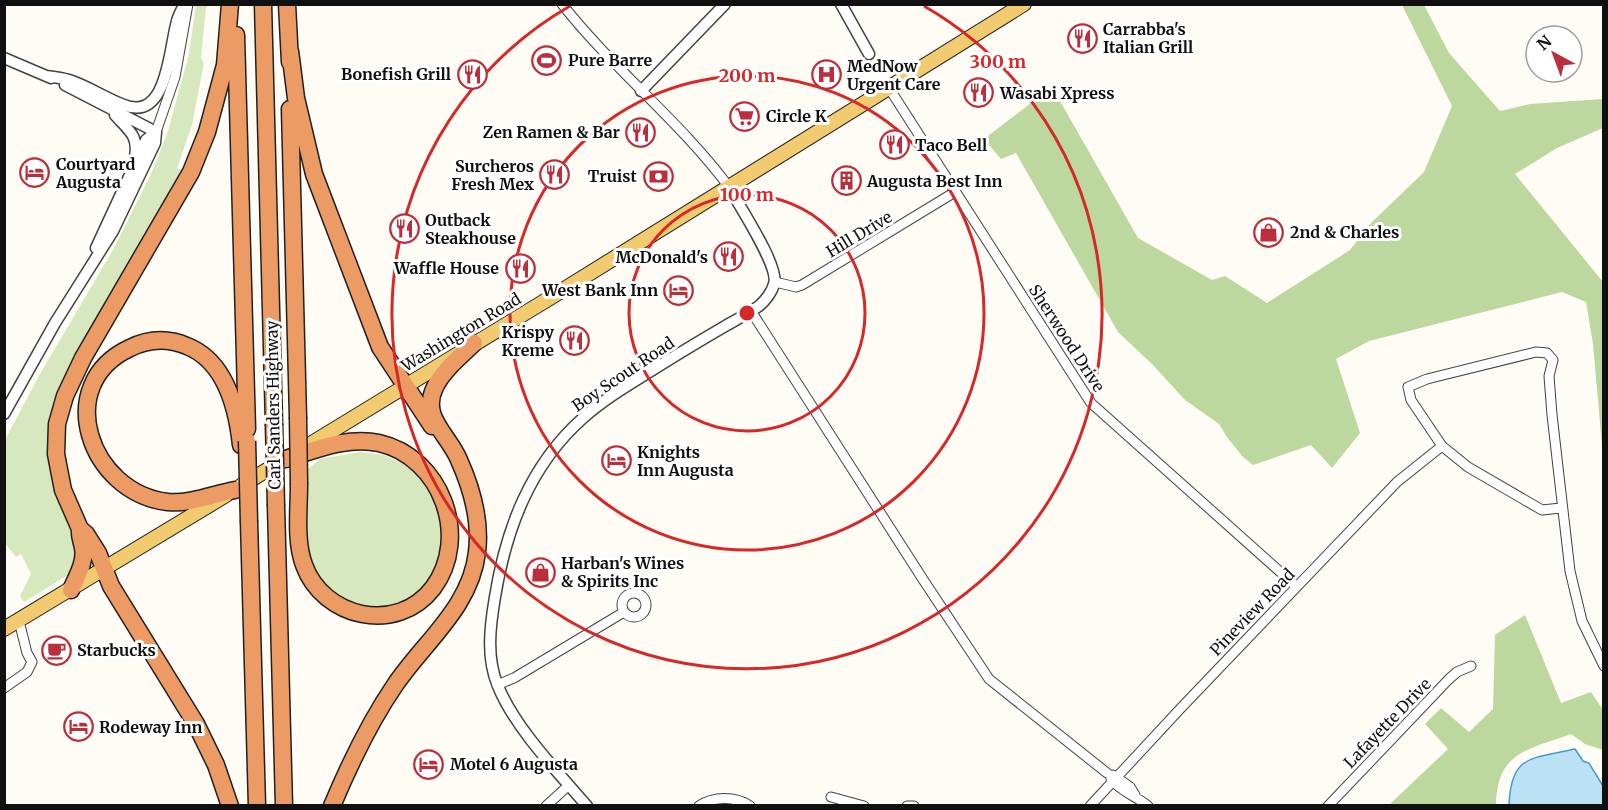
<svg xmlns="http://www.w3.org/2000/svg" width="1608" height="810" font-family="Merriweather,serif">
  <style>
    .green { fill: #d7e8be }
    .forest { fill: #bcd89e }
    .water { fill: #bbe2f4; stroke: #459bc8; stroke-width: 1.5 }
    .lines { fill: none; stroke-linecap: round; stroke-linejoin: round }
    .minor-casing { stroke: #434343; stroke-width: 11 }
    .tertiary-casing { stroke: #434343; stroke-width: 13 }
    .primary-casing { stroke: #212121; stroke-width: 16 }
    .motorway-casing { stroke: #212121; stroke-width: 19 }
    .minor { stroke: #fff; stroke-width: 9 }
    .tertiary { stroke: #fff; stroke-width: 10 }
    .primary { stroke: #f2cb71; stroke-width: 14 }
    .motorway { stroke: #ed9b64; stroke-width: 16 }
    .motorway-bridge-casing { stroke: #212121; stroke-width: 19; stroke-linecap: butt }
    .motorway-bridge { stroke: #ed9b64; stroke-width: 16 }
    .ring { fill: none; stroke: #d62828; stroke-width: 3 }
    .labels { text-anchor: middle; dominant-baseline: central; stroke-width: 6; stroke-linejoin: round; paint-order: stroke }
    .poi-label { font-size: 16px; font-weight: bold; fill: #101010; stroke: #fff; text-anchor: start }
    .street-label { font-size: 16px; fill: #101010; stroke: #fff }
    .centre { fill: #d62828; stroke: #fff; stroke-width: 3 }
    .ring-label { font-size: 18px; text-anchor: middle; font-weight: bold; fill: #d62828; stroke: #fff; stroke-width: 6; stroke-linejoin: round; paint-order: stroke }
  </style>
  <rect width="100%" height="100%" fill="#fefcf4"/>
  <path class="green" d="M196,5h12l-2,3 -5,50 3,5 -12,62 -15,43 7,3 -115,201 -20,87 3,23 27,72 -8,19 -47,29 -4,-6 11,-22 -10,-20 -5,3 -11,-14v-103l35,-66 74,-126 38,-76 16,-41 21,-77z
    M360,452l24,3 23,11 20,17 11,25 4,30 -2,19 -14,29 -15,13 -25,9 -24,1 -34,-19 -18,-29 -5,-28 3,-64 12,-10z"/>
  <path class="forest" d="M1402,5h22l25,48 51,58 30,-7 73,-5v29l-46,20 -42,26 88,108v175l-10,-113 -7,-42 -24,-10 -193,49 -33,18 24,74 -28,35 -21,-23 -58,20 -11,-9 -15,-19 -8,-13 -34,-24 -33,-36 -34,-32 -102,-179 -15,6 -17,-20 68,-52 86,151 74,42 13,-4 42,27 83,-53 20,-26 54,-52 28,-66z
    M1525,615l36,88 30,-11 12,18v40l-18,-6 -14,-10c-43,16 -74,17 -75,71h-107l59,-56 -23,-25 16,-16 28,24 24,-23 2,-74z"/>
  <path class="water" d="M1575,749l8,12 6,2 14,23v19h-94c2,-52 24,-46 66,-56z"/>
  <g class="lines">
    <defs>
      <path id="minor" d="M562,4c51,65 118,117 167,183
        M889,88l202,315 205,183
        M156,132l19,-55 13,-73
        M775,282l21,5 6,-2 153,-93
        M751,311l173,270 65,98 118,94
        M1561,508l-19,2 -74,-43 -26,-21 -31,-46 -3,-13 19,-8 109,-27 11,1 6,7 -4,16 3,39 18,156 12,50 22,45
        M622 605a12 12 0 1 1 24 0a12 12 0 1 1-24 0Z
        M497,685l17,-7 110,-66
        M4,688l23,-16 5,-10 -5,-9 -8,-32
        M1113,775l17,12 5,8
        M1111,779c9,12 25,17 37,27
        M831,797l33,9
        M546,806l23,-21
        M699,806c14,-10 37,-10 51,0
        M907,806h7
        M1090,806l90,-97 217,-227 45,-36
        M1328,806l121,-127 8,-7 14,-6"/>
      <path id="tertiary" d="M841,4l28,50
        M4,58l47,20
        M46,76c8,1 16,2 23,4 19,6 36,18 55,25 44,17 45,-57 53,-84 1,-5 5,-11 7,-17
        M65,85l91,47
        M641,91l84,-87
        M115,115c13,15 24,20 20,42
        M96,248l50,-108 10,-8
        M4,414l51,-91 58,-92 42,-88 1,-11
        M587,806c-30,-35 -72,-78 -89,-120 -12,-28 -8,-60 -3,-89 11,-68 35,-132 88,-179 21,-19 47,-34 71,-49 24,-15 49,-30 73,-44 11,-6 22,-12 32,-19 6,-5 13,-14 15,-22 6,-17 -35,-78 -45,-97"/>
      <path id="primary" d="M299,451l259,-158 466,-289
        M242,485l40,-24
        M4,629l222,-134"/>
      <path id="motorway" d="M263,4l11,420
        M287,4l3,58
        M236,35l11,394
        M290,51l6,47 18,76 66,173 52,79
        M290,109l8,308
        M286,459c29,-9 62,-23 93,-16 62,14 92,94 54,145 -36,47 -110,30 -129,-23 -9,-24 -5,-55 -5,-81
        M235,490c-21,4 -45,14 -67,12 -79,-9 -116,-118 -38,-154 18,-9 38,-10 57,-2 38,15 50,62 54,99
        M276,506l8,300
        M249,522l8,284
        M71,590c5,-12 15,-28 12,-42 -1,-7 -4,-11 -3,-19
        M230,806l-14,-41 -20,-41 -85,-138 -13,-33 -12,-19 -6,-5 -17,-39 -7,-36 1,-30 8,-28 18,-38 108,-186 16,-40 18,-67 5,-61
        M332,806c18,-43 37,-83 63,-121 29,-43 76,-78 82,-133 4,-32 -5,-63 -18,-92 -10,-25 -39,-43 -24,-73 8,-17 26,-31 39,-44"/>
    </defs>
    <use href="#minor" class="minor-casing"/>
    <use href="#tertiary" class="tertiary-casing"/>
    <use href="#primary" class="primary-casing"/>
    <use href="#motorway" class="motorway-casing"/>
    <use href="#minor" class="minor"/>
    <use href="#tertiary" class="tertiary"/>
    <use href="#primary" class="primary"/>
    <use href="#motorway" class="motorway"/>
    <defs>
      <path id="motorway-bridge" d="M298,417l1,67
        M274,424l2,82
        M247,441l2,81"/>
    </defs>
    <use href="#motorway-bridge" class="motorway-bridge-casing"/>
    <use href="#motorway-bridge" class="motorway-bridge"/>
  </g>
  <g class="ring">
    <circle cx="747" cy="313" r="118"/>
    <circle cx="747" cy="313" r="237"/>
    <path d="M924 6A355 355 0 1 1 570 6"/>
  </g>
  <defs>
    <symbol id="restaurant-ring" viewBox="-11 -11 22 22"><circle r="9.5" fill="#fff" stroke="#bb2e3c" stroke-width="1.5"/><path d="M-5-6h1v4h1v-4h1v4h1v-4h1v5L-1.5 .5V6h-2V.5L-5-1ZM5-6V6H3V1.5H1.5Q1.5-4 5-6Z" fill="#bb2e3c"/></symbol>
    <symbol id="stadium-ring" viewBox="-11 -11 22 22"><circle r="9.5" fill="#fff" stroke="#bb2e3c" stroke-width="1.5"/><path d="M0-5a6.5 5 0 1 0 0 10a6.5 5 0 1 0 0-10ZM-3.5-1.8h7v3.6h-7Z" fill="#bb2e3c"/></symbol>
    <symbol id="hospital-ring" viewBox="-11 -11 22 22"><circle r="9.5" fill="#fff" stroke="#bb2e3c" stroke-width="1.5"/><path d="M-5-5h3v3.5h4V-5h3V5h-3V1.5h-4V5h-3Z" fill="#bb2e3c"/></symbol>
    <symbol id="supermarket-ring" viewBox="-11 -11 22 22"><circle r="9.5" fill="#fff" stroke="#bb2e3c" stroke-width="1.5"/><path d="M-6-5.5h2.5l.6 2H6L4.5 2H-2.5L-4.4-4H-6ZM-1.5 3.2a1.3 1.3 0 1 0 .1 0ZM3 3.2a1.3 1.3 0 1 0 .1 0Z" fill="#bb2e3c"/></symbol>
    <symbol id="hotel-ring" viewBox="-11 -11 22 22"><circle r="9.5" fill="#fff" stroke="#bb2e3c" stroke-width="1.5"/><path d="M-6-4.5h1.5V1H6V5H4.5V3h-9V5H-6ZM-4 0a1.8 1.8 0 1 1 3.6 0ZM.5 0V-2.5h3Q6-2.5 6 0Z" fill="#bb2e3c"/></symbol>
    <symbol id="bank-ring" viewBox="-11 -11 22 22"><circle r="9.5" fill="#fff" stroke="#bb2e3c" stroke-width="1.5"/><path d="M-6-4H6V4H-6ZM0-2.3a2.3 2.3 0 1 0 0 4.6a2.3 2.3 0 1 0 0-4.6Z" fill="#bb2e3c"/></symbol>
    <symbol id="building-ring" viewBox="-11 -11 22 22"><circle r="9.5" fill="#fff" stroke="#bb2e3c" stroke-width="1.5"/><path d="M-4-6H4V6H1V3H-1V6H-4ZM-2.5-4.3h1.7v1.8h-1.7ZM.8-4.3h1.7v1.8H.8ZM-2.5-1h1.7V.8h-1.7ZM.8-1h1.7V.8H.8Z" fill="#bb2e3c"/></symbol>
    <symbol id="shop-ring" viewBox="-11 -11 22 22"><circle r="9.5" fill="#fff" stroke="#bb2e3c" stroke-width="1.5"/><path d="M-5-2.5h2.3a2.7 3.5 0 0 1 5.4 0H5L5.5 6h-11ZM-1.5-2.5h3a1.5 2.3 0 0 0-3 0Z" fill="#bb2e3c"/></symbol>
    <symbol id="cafe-ring" viewBox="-11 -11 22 22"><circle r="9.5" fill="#fff" stroke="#bb2e3c" stroke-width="1.5"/><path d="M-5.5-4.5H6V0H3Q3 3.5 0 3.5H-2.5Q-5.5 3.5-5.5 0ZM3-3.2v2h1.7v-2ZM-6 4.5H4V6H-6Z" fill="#bb2e3c"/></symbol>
  </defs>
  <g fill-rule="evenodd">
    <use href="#restaurant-ring" x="1066" y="22" width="33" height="33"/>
    <use href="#stadium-ring" x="530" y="44" width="33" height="33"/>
    <use href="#restaurant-ring" x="456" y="58" width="33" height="33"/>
    <use href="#hospital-ring" x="810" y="58" width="33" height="33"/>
    <use href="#restaurant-ring" x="962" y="76" width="33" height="33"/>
    <use href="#supermarket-ring" x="728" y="100" width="33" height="33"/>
    <use href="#restaurant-ring" x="624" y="116" width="33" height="33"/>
    <use href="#restaurant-ring" x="878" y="128" width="33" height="33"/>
    <use href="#hotel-ring" x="18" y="156" width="33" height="33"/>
    <use href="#restaurant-ring" x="538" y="158" width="33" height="33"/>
    <use href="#bank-ring" x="642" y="160" width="33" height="33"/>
    <use href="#building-ring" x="830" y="164" width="33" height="33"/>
    <use href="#restaurant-ring" x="388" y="212" width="33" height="33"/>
    <use href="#shop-ring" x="1252" y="216" width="33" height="33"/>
    <use href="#restaurant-ring" x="712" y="240" width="33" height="33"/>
    <use href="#restaurant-ring" x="504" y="252" width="33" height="33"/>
    <use href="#hotel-ring" x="662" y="274" width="33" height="33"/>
    <use href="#restaurant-ring" x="558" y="324" width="33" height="33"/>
    <use href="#hotel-ring" x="600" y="444" width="33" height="33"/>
    <use href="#shop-ring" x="524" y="556" width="33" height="33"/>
    <use href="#cafe-ring" x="40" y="634" width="33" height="33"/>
    <use href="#hotel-ring" x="62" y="710" width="33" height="33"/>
    <use href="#hotel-ring" x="412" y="748" width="33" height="33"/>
  </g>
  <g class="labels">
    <g class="poi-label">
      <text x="1103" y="29">Carrabba's<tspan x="1103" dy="18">Italian Grill</tspan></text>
      <text x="568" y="60">Pure Barre</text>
      <text x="847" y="66">MedNow<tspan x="847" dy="18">Urgent Care</tspan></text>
      <text x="451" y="74" text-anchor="end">Bonefish Grill</text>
      <text x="1000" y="93">Wasabi Xpress</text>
      <text x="766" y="116">Circle K</text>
      <text x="620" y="132" text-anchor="end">Zen Ramen &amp; Bar</text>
      <text x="915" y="145">Taco Bell</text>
      <text x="56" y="164">Courtyard<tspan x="56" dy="18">Augusta</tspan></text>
      <text x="534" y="166" text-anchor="end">Surcheros<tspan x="534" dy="18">Fresh Mex</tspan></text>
      <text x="637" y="176" text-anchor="end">Truist</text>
      <text x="867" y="181">Augusta Best Inn</text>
      <text x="425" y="220">Outback<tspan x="425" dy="18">Steakhouse</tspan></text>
      <text x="1290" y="232">2nd &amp; Charles</text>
      <text x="708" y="257" text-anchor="end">McDonald's</text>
      <text x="499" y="268" text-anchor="end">Waffle House</text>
      <text x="658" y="290" text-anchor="end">West Bank Inn</text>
      <text x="554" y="332" text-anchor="end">Krispy<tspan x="554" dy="18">Kreme</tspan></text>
      <text x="637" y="452">Knights<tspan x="637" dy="18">Inn Augusta</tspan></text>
      <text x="561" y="563">Harban's Wines<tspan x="561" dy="18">&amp; Spirits Inc</tspan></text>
      <text x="77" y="650">Starbucks</text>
      <text x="99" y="727">Rodeway Inn</text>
      <text x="450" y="764">Motel 6 Augusta</text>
    </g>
    <g class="street-label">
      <text transform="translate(859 234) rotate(-31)">Hill Drive</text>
      <text transform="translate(461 332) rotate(-31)">Washington Road</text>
      <text transform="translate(1067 338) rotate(57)">Sherwood Drive</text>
      <text transform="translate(623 374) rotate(-34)">Boy Scout Road</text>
      <text transform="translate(273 405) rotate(-91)">Carl Sanders Highway</text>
      <text transform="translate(1252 612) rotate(-46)">Pineview Road</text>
      <text transform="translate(1387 723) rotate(-46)">Lafayette Drive</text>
    </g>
  </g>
  <circle cx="747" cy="313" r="9" class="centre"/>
  <g class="ring-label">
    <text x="998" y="68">300 m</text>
    <text x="747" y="82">200 m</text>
    <text x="747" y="201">100 m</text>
  </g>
  <rect width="1608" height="810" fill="none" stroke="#101010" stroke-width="12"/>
  <g transform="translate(1554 54) rotate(319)"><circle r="28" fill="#ffffff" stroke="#9f9f9f" stroke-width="1.5"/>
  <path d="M0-4.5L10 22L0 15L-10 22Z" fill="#bb2e3c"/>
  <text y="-9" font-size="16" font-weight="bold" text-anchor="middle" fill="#101010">N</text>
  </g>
</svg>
